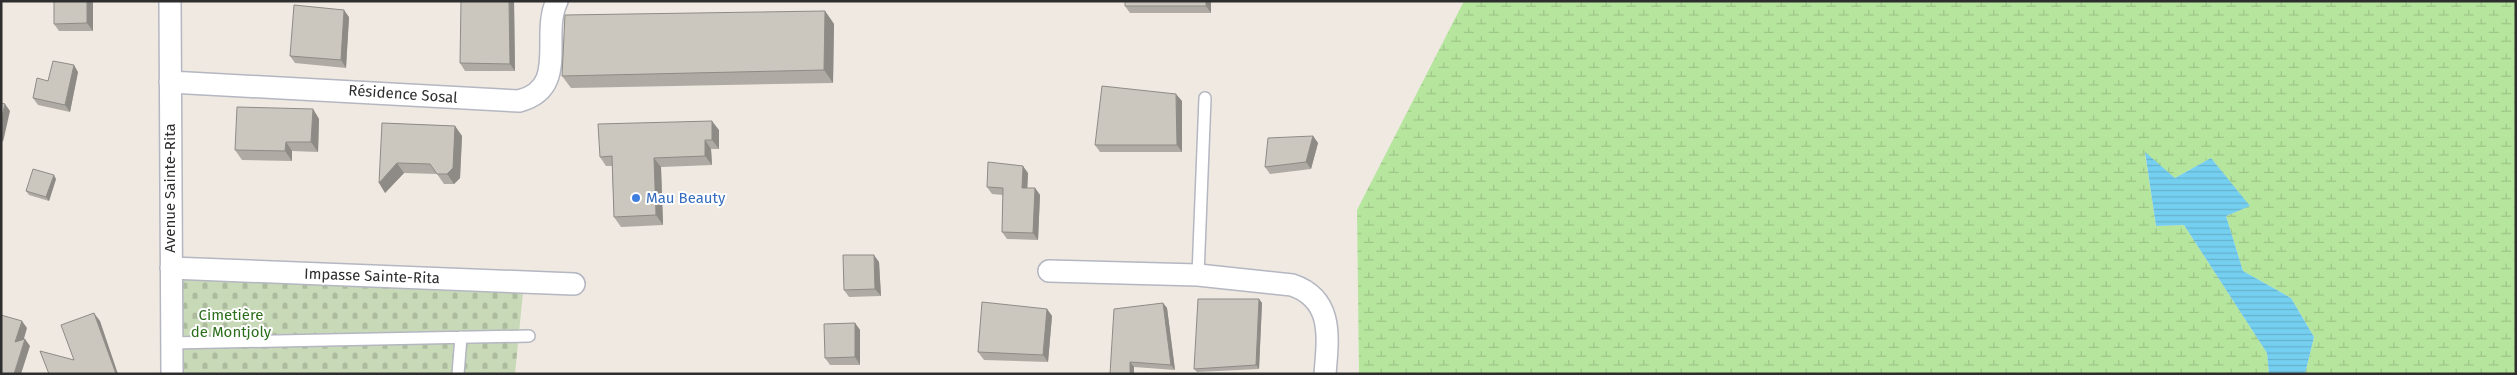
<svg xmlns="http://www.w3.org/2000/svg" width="2517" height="375" font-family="'Fira Sans',sans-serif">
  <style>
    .wetland { fill: url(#wetland-marsh) }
    .cemetery { fill: url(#cemetery-stones) }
    .water { fill: url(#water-rules) }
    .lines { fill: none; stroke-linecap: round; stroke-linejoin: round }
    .service-casing { stroke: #b4b7c1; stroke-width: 14 }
    .minor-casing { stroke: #b4b7c1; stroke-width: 24 }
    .service { stroke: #fff; stroke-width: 11 }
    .minor { stroke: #fff; stroke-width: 21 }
    .wall { fill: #afaba4 }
    .shaded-wall { fill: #8e8b86 }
    .building { fill: #cbc7bf; stroke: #8e8b86 }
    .shop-dot { fill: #3f7fe0; stroke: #fff; stroke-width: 2 }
    .labels { text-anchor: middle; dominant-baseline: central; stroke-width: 4; stroke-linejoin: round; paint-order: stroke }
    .street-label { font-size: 15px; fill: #2e2e2e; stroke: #fff }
    .shop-label { font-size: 15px; fill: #366cbe; stroke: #fff; text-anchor: start }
    .park-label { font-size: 15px; fill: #2c6e1b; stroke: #fff }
  </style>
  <defs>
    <pattern id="wetland-marsh" width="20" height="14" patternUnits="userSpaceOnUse" patternTransform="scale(1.25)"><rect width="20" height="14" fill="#b6e59e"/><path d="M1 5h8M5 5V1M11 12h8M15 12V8" fill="none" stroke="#9dc588"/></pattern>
    <pattern id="cemetery-stones" width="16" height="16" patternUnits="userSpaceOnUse" patternTransform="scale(1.25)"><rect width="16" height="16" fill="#c8d9b8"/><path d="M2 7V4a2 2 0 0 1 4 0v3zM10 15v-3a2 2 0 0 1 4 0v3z" fill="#acbb9e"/></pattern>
    <pattern id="water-rules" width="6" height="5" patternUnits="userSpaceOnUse" patternTransform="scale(1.25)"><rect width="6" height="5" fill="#75cff0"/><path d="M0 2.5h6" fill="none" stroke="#66b2ce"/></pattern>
  </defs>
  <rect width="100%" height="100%" fill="#efe9e1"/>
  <path class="wetland" d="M1464,1h1052v373h-211l9,-37 -23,-39 -48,-27 -17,-55 23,-10 -38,-48 -36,20 -30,-25 11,73 28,-1 83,128 2,21h-910l-2,-164z"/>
  <path class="cemetery" d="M179,269l344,23 -8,82h-334z"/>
  <path class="water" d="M2145,152l30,26 36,-20 39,48 -24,10 17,55 48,27 23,39 -9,37h-36l-2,-21 -83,-128 -28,1z"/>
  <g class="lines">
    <defs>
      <path id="service" d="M1198,275l7,-177
        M171,343l358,-7
        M458,374l3,-37"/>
      <path id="minor" d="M170,1l2,373
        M170,82l349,19c51,-13 21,-66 38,-100
        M171,268l403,16
        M1049,271l149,4 94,10c42,14 36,53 33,89"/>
    </defs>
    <use href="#service" class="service-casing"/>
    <use href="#minor" class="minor-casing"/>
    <use href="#service" class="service"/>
    <use href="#minor" class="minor"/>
  </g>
  <path class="wall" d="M93,1v30h-34l-5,-7z
    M514,1l1,70h-50l-5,-8z
    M1125,1h86v12h-81l-5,-7z
    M825,11l9,13 -1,59 -262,5 -9,-12z
    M349,17l-3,51 -51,-5 -5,-7z
    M78,72l-8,40 -32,-7 -5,-7z
    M1182,101v51h-82l-5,-7z
    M313,109l6,10 -1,33 -26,-1v10l-50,-1 -7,-10z
    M382,123l73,3 7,10 -2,42 -6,6h-10l-7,-10 -33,-1 -19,20z
    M719,130v19h-8l1,16 -51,2 2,58 -42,2 -7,-10 -2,-51h-6l-6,-9z
    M1313,136l5,7 -7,26 -41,5 -5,-7z
    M1028,173l-1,15h8l5,7 -2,45 -31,-1 -5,-7 1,-37 -11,-1 -5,-7z
    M56,179l-7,22 -20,-6 -3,-4z
    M879,262l2,34 -32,1 -5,-7z
    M1259,299l3,4 -3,66 -62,3 -3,-3z
    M1163,303l4,5 8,62 -41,-3 -24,7z
    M1047,309l5,7 -4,46 -64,-2 -6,-8z
    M855,323l5,7v35h-30l-5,-7z"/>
  <path class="shaded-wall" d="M87,1h6v30l-6,-8z
    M509,1h5l1,70 -5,-7z
    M1206,1h5v12l-5,-7z
    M344,10l5,7 -3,51 -5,-8z
    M825,11l9,13 -1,59 -9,-13z
    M74,65l4,7 -8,40 -5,-7z
    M1176,94l6,7v51l-5,-7z
    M5,104l5,7 -7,31 -2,-3v-18z
    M313,109l6,10 -1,33 -7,-10z
    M712,121l7,9v19l-7,-9z
    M455,126l7,10 -2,42 -6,6 -7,-10z
    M1313,136l5,7 -7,26 -5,-7z
    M705,140l6,9 1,16 -7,-9z
    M286,142l6,9v10l-7,-10z
    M654,158l7,9 2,58 -7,-10z
    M397,163l7,10 -19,20 -6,-10z
    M1023,166l5,7 -1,22 -5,-7z
    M54,175l2,4 -7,22 -3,-4z
    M1035,188l5,7 -2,45 -5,-7z
    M874,255l5,7 2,34 -6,-7z
    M1259,299l3,4 -3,66 -3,-4z
    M1163,303l4,5 8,62 -4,-5z
    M1047,309l5,7 -4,46 -5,-7z
    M94,313l6,8 18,53h-2z
    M22,321l5,7 -6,21 -6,-7z
    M855,323l5,7v35l-5,-8z
    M25,339l5,7 -9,28h-7z
    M1130,362l4,5v7h-4z"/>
  <path class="building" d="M54,1h33v22l-33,1z
    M461,1h48l1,63 -50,-1z
    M1125,1h81v5h-81z
    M294,5l50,5 -3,50 -51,-4z
    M825,11l-1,59 -262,6 3,-61z
    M53,61l21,4 -9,40 -32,-7 4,-20 11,3z
    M1102,86l74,8 1,51h-82z
    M1,103l4,1 -4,17z
    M237,107l76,2 -2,33h-25l-1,9 -50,-1z
    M712,121v19h-7v16l-51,2 2,57 -42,2 -2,-61 -12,1 -2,-33z
    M382,123l73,3 -2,42 -6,6h-10l-7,-10 -33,-1 -18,20z
    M1313,136l-7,26 -41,5 3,-29z
    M988,162l35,4 -1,22h13l-2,45 -31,-1 1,-44 -16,-1z
    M33,169l21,6 -8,22 -20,-6z
    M843,255h31l1,34 -31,1z
    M1198,299h61l-3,66 -62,4z
    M982,302l65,7 -4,46 -65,-3z
    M1163,303l8,62 -41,-3v12h-20l4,-65z
    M94,313l22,61h-67l-9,-23 34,9 -13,-35z
    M1,315l21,6 -7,21 10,-3 -11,35h-12l-1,-5z
    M855,323v34l-30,1 -1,-34z"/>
  <circle class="shop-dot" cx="636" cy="198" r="5"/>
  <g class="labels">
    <g class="street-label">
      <text transform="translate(403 94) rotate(4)">Résidence Sosal</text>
      <text transform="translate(170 188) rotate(-90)">Avenue Sainte-Rita</text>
      <text transform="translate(372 276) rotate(2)">Impasse Sainte-Rita</text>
    </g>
    <g class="shop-label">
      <text x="646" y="198">Mau Beauty</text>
    </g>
    <g class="park-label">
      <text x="231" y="315">Cimetière<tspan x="231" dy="17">de Montjoly</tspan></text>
    </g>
  </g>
  <rect width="2517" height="375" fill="none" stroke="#2e2e2e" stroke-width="5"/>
</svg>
